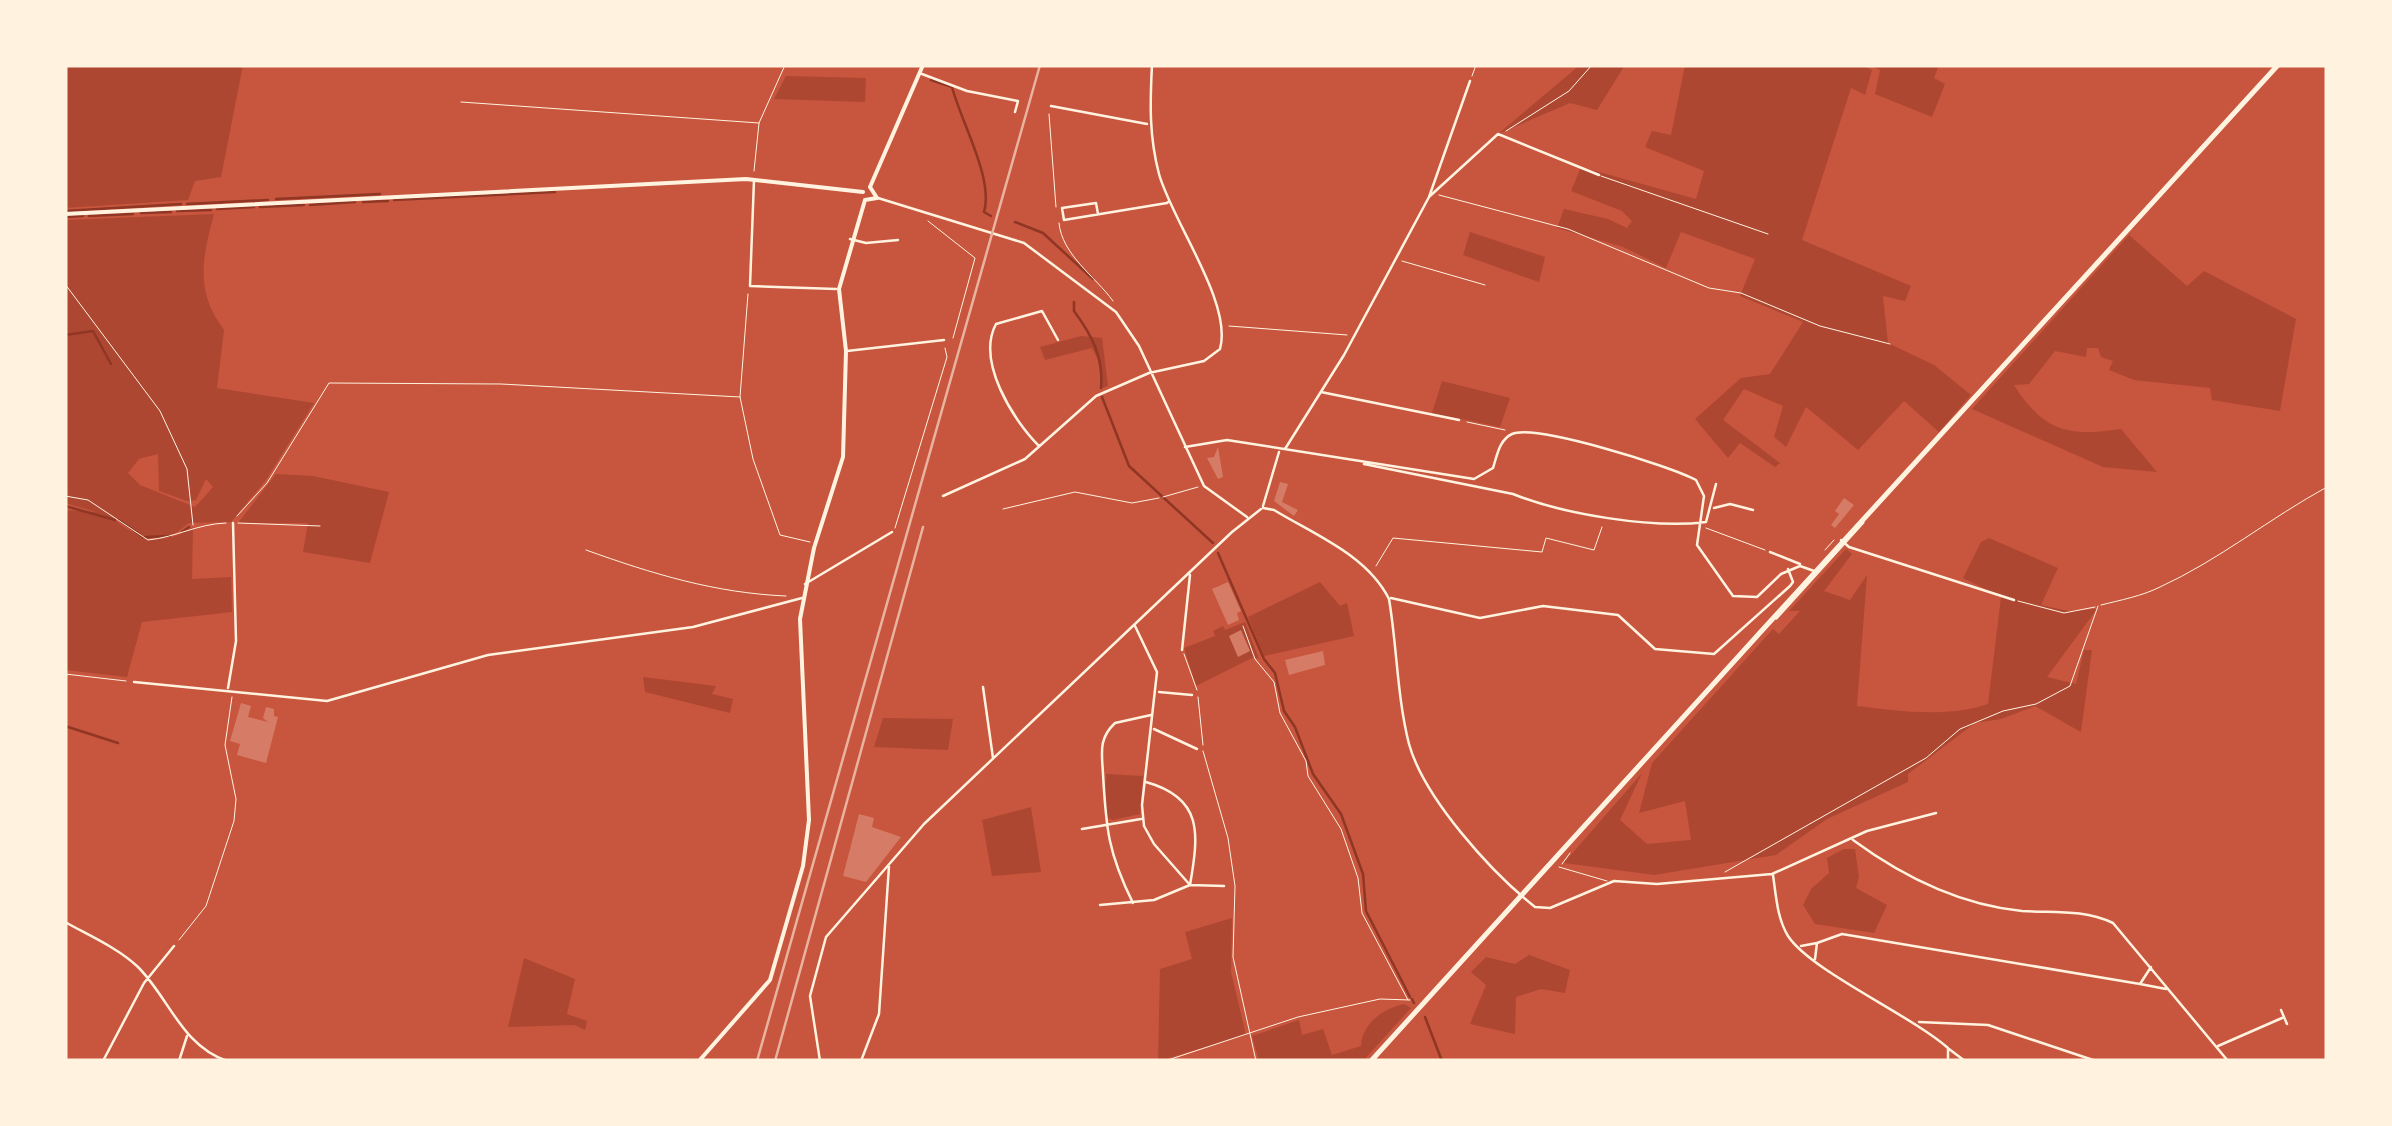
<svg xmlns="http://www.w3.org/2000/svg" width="2392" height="1126" font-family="'IBM Plex Serif',serif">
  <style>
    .green { fill: #ae4732; fill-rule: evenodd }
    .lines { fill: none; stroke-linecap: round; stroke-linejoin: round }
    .stream { stroke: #8f3625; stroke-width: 2.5 }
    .building { fill: #d67c66 }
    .path { stroke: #fff3e0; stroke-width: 1 }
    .service { stroke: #fff3e0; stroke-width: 1 }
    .minor { stroke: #fff3e0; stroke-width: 2.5 }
    .tertiary { stroke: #fff3e0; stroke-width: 4 }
    .primary { stroke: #fff3e0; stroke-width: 5 }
    .rail { stroke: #e9b49f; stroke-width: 2.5 }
  </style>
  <rect width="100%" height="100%" fill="#c8553d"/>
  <path class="green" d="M65,65h178l-22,112 -26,4 -7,19 -123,8z
    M1580,65h45l-28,45 -27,-7 -72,31z
    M1685,65h177l10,5 -7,25 -14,-7 -49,152 109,46 -6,15 -22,-5 5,47 46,22 37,30 -32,37 -35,-31 -46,49 -52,-43 -20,40 -12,-10 9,-31 -39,-17 -21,31 57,43 -5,4 -35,-24 -12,15 -33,-39 46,-41 29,-4 33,-52 -63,-26 15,-37 -74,-27 -15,36 -43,-21 -66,-19 7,-19 44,10 19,9 5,-7 -10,-10 -51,-20 10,-24 115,32 8,-28 -59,-24 7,-16 19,4z
    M1870,65h69l-5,13 11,6 -13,33 -57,-23 5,-24z
    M786,76l80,2 -1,24 -91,-3z
    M214,214c-12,45 -19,77 10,116l-7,58 97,15 -48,77 -35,42 -42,1 -13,10 -19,6 -20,-6 -27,-17c28,24 50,32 83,11l-1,52 39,-2 1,35 -90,10 -15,55 -62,-7v-160l31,2 -31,-9v-283zM158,454l1,37 28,10 9,-1 10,-21 7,8 -18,20 -55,-22 -12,-12 11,-14z
    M1470,232l75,25 -6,25 -76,-27z
    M2129,235l58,51 17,-15 92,48 -16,92 -68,-11 -2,-12 -76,-8 -25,-10 4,-9 -12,-4 -3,-9h-11l-1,9 -31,-6 -26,33 -15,1c30,47 54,52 107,44l36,43 -54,-5 -131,-58z
    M1081,336l21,2 6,48 -8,3v-25l-8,-16 -47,12 -5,-13z
    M1442,381l68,17 -10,29 -68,-14z
    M276,474l37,2 76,16 -19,71 -67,-11 5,-29h-70z
    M1989,538l69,30 -17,37 27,6 29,-2 -50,68 29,7 8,-34h8l-11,82 -46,-26 -34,13 -26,4 -67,51v8l-81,37 -51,36 -122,20 -90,-12 78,-90 -22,47 27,24 44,-4 -6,-39 -46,12 13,-50 121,-134 6,5 21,-23h-11l57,-62 6,5 -28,37 26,9 17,-25 -10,131c42,5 90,12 131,-2l13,-107 -38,-19 18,-36z
    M1320,582l20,24 7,-3 7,33 -90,20 -16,-39z
    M1245,622l14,37 -5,-2 -58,29 -12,-38 31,-12 -2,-5 10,-5 2,4z
    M643,677l73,9 -4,8 21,5 -3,14 -85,-21z
    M883,718l70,1 -5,31 -74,-3z
    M1106,774l37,2 -3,38 -27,6 -8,-3z
    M1031,807l10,65 -49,4 -10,-56z
    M1844,849h11l4,28 -3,11 31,17 -13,28 -59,-9 -12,-19 8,-16 18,-16 -2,-15z
    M1232,918l-1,54 15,63 -88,26 2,-92 32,-10 -7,-27z
    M1529,955l41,15 -5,23 -24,-4 -25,8 -1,37 -45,-10 16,-39 -15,-13 15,-15 29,7z
    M524,958l51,21 -8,35 20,7 -2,9 -10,-5 -67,2z
    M1404,1004l7,4 -48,53h-104l-7,-25 47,-16 3,15 21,-6 9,26 29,-9c1,-22 21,-37 43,-42z"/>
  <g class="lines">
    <path class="stream" d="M931,80l21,7c9,35 42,92 32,125l7,4
      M276,199l104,-5
      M394,200l161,-8
      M363,202l25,-1
      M187,204l81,-4
      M310,205l45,-3
      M260,207l44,-2
      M217,209l37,-2
      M65,211l116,-7
      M177,211l34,-1
      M141,213l30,-1
      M89,216l44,-2
      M65,217l18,-1
      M1015,222l28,11 50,46
      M1074,302v9c17,23 30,46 27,77
      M65,335l28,-4 18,33
      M1102,397l27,69 84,77
      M65,506l50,14
      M119,520l24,17 27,-1
      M182,532l7,-5
      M1218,553l46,106 11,14 9,38 11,16 18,47 28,40 22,60 3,37 44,86
      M65,726l53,17
      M1412,999l2,4
      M1425,1017l17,44"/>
  </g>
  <path class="building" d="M1218,447l5,30 -5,2 -11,-21 7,-1z
    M1280,482l8,2 -6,18 16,8 -4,6 -20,-15z
    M1844,498l10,7 -19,23 -4,-3 8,-11 -4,-3z
    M1228,582l13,29 -4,2 2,7 -11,5 -16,-36z
    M1241,630l9,21 -12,6 -9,-21z
    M1323,651l2,14 -36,10 -4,-15z
    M241,703l10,3 -3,11 20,5 -5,-4 3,-11 8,2v7l4,1 -12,46 -29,-8 3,-11 -10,-3z
    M859,814l15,4 -2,9 29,10 -35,45 -23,-6z"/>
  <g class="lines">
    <path class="path" d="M1472,76l4,-11
      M461,102l298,21
      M1049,114l7,93
      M1506,131l63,-40 23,-26
      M754,171l5,-48 26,-58
      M1439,195l129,34 141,59 32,5 79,33 70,18
      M928,221l47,37 -22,80
      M1059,223c3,32 36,53 54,78
      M1402,261l83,24
      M65,284l95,127 27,58 6,56
      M748,294l-8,103 13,62 27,76 30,7
      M1229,326l118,9
      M1467,422l38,8
      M65,496l23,4 60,40c29,-3 49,-16 78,-17
      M1163,497l35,-10
      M1003,509l72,-17 57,11 27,-5
      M237,516l30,-33 62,-100 172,1 239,13
      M238,523l82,3
      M895,528l52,-171 -2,-9
      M1706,528l59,22
      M586,550c67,24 129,43 200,46
      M1825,550l9,-10
      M1376,566l17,-28 149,14 4,-14 48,12 8,-23
      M2018,601l46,12 31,-6
      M2101,605c20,-5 41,-9 59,-18 59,-27 110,-69 167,-100
      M1243,626l12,33 19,23 6,31 26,48 2,15 33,53 17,49 4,35 46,87
      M1184,654l13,36
      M65,674l61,7
      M1198,697l5,48
      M1203,751l25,87 7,48 -2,71 23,104
      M1562,864l8,-11
      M1725,872l201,-114 34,-29 43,-18 33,-7 34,-18 28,-80
      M179,940l27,-34 28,-85 2,-22 -11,-54 7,-48
      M1165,1061l133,-44 82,-18 30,1"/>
    <path class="service" d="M1601,176l167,58
      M1559,867l48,14"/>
    <path class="minor" d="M922,74l45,17 51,10 -3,11
      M1051,106l96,18
      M754,180l-4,106 86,3
      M1430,196l68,-62 101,41
      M878,198l146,45 92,69 23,34 65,140 43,31
      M1098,214l-2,-11 -34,5 2,12 103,-17 1,-1
      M850,239l16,4 32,-3
      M847,351l97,-11
      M1321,392l138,28
      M1039,446c-26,-26 -63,-85 -43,-122l46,-13 16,29
      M1185,447l42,-7 247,39 19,-11c4,-12 6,-28 19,-34 24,-10 158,32 184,46l8,16 -7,49 36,51 24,1 24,-23 19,-8 17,6
      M1285,449l59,-94 85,-158 41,-116
      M1364,464l149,30c49,20 140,35 193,28l10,-38
      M943,496l82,-37 71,-63 53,-23 55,-12 16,-12c13,-46 -48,-128 -61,-175 -10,-38 -9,-71 -7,-109
      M1263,506l16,-54
      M1263,508l11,2c41,25 93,45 115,89 8,47 8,98 20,145 15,54 82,128 126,163l15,1 64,-27 43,3 115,-10 95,-43 69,-18
      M1714,508l16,-4 23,6
      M1841,540l8,7 165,53
      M1770,552l30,12
      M805,584l87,-52
      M1391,598l89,20 63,-12 75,9 37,34 59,5 76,-68 3,-4 -5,-13
      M1135,626l22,46 -15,133 2,21 10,18 36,41 34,1
      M1182,650l8,-75
      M134,682l193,19 161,-46 205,-28 109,-29
      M983,687l10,71
      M228,688l8,-47 -3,-118
      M1159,692l33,3
      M1154,729l43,20
      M1082,829l59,-10
      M1853,840c49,36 108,65 169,71 32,2 61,-2 91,12l115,138
      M1773,875c3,20 4,43 15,61 23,35 121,78 160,112v13
      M1133,903c-25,-50 -27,-75 -30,-129 -1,-21 -5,-35 12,-51l36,-8
      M1100,905l54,-5 36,-15c9,-52 13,-87 -44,-103
      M65,922c23,13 53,26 73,45 31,31 44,79 89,94
      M1817,943l25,-9 298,50
      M1801,946l16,-3 -2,16
      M2151,967l-11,17 26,5
      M2281,1010l6,14
      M1919,1022l69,3 108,36
      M2218,1046l64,-28
      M1949,1049l16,12
      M103,1061l41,-78 30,-37
      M179,1061l8,-25
      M820,1061l-10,-65 16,-59 98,-113 308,-292 29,-23
      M861,1061l18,-47 10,-148"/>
    <path class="tertiary" d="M870,187l53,-122
      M865,200l12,-2 -7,-11
      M65,214l681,-35 117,13
      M699,1061l71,-81 33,-114 6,-46 -9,-201 14,-71 29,-91 3,-106 -7,-62 26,-89"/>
    <path class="primary" d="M1776,617l86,-95
      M1756,637l522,-572
      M1371,1061l386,-425"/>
    <path class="rail" d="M757,1061l283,-996
      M775,1061l148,-534"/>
  </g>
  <rect width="2392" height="1126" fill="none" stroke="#fff3e0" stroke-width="135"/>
</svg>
